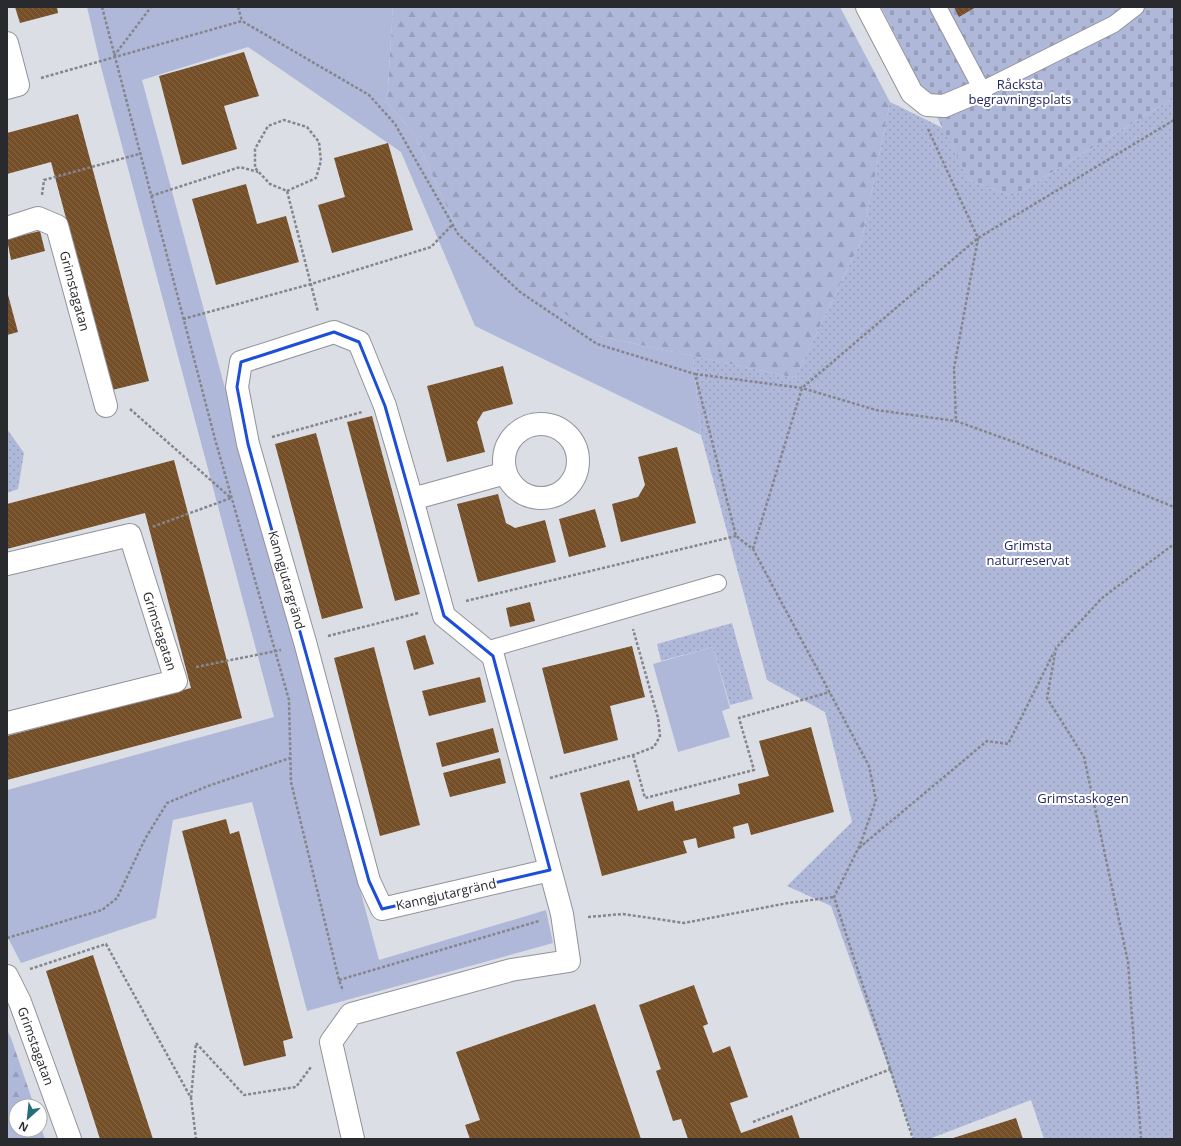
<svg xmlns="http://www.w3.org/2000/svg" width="1181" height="1146" font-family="'Open Sans',sans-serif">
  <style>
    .grass { fill: #b0b8d9 }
    .forest { fill: url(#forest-firs) }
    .cemetery { fill: url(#cemetery-stones) }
    .park { fill: url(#park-dots) }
    .building { fill: url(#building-back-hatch) }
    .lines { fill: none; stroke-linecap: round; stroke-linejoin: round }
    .service-casing { stroke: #91939b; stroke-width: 18 }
    .minor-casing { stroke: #91939b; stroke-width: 24 }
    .path { stroke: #84868b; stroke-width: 2.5; stroke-dasharray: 3 2; stroke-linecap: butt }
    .service { stroke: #fff; stroke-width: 16 }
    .minor { stroke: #fff; stroke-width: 22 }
    .marked { fill: none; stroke: #1d4ed8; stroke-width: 3; stroke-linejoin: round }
    .labels { text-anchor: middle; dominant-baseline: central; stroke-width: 4; stroke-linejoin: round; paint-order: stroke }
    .park-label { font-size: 13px; fill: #232763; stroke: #fff }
    .street-label { font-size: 13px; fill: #292a2d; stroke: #fff }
  </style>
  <defs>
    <pattern id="forest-firs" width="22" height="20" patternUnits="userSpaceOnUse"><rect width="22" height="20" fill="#b0b8d9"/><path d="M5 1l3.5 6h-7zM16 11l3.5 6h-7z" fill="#979ebb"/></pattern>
    <pattern id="cemetery-stones" width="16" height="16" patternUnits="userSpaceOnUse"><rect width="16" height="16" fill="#b0b8d9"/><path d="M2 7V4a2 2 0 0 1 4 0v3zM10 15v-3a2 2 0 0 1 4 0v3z" fill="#979ebb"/></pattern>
    <pattern id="park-dots" width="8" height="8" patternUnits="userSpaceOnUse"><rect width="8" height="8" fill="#b0b8d9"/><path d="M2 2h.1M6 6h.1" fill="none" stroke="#979ebb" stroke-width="1.8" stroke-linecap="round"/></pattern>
    <pattern id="building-back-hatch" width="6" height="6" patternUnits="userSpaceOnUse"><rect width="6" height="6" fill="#744f28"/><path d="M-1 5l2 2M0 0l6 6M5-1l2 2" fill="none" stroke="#836546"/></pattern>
  </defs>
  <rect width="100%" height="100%" fill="#dcdee6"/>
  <path class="grass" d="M87,7h306l-6,96 26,29 43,95 143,109 94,20 8,79 -226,-109 -74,-174 -153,-105 -106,33 237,880 167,-50 7,33 -246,68 -55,-209 -79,18 -17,98 -135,45 -14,-27v-146l267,-73 -173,-650z
    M713,647l17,61 -8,3 8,26 -52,15 -25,-88z
    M16,1113v17h24v-6l5,15h-38v-22z"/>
  <path class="forest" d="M393,7h447l50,95 -28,137 -67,139 -196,-42 -76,-50 -67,-59 -43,-95 -26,-29z
    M7,1030l4,8 23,67 -18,1v7l-9,4z"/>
  <path class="cemetery" d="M881,7h293v91l-161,98 -44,-16z"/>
  <path class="park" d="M1174,98v1041h-130l-13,-39 -102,39h-15l-83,-233 -44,-20 65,-64 -27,-110 -58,-32 -66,-245 -8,-79 102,22 67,-139 28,-137 53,26 26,52 44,16z
    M7,429l17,24 -6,36 -11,4z
    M732,623l21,76 -23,6 -17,-58 -52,14 -4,-17z"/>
  <path class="building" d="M15,7h42l1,6 -38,10z
    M954,7h22l-17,10z
    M244,52l15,44 -35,10 13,43 -55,16 -23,-89z
    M78,114l71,267 -37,9 -61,-228 -44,12v-41z
    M388,143l25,87 -81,23 -14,-48 27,-8 -11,-39z
    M246,184l11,40 29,-8 13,46 -83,23 -24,-86z
    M40,231l5,20 -34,9 -4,-21z
    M7,291l11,41 -11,3z
    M503,366l10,38 -30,8 -6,10 8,30 -38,10 -20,-76z
    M372,416l48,178 -25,7 -48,-179z
    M316,433l47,175 -41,11 -47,-175z
    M677,447l19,76 -75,19 -9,-38 26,-7 7,-12 -7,-28z
    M174,460l68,258 -235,62v-44l184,-48 -46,-175 -138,36v-45z
    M498,494l8,29 9,5 30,-8 11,42 -78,20 -21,-78z
    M595,509l11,38 -37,10 -10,-38z
    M530,602l5,19 -25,6 -4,-19z
    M425,635l9,29 -20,6 -8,-29z
    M632,646l13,51 -35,9 8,34 -54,14 -22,-86z
    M374,647l46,178 -40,11 -46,-178z
    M480,677l6,25 -57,14 -7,-25z
    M811,727l23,85 -83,23 -3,-12 -15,4 2,11 -37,10 -2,-10 -13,3 4,12 -85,23 -22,-83 49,-13 9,31 35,-10 2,10 65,-17 -2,-10 31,-8 -10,-35z
    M493,728l6,24 -57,15 -6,-24z
    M500,758l6,25 -56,14 -7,-24z
    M226,819l4,15 9,-3 54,207 -10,3 3,15 -42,10 -62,-235z
    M93,955l60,184h-53l-54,-168z
    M694,985l14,39 -5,2 10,27 17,-7 18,51 -18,6 11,30 51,-18 8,24h-112l-7,-20 -8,2 -17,-50 5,-2 -22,-64z
    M595,1004l46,135h-171l-5,-14 15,-5 -24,-68z
    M1016,1118l7,21h-73z"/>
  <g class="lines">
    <defs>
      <path id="service" d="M938,7l44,83 132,-66 22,-17
        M486,650l232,-67"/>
      <path id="minor" d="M867,7l45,86 15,12 17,1 38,-16
        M7,43l11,42 -11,3
        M7,228l31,-10 19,8 49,180
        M504 461a37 37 0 1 1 74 0a37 37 0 1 1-74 0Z
        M506,473l-94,26 -27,-93 -26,-64 -25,-10 -93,30 -4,25 11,57 57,198 64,239 13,28 168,-39
        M7,564l123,-29 46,146 -168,42h-1
        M7,976l13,26 50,137
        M353,1139l-22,-97 20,-28 160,-44 58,-9 -7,-47 -69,-258 -49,-40 -32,-117"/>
    </defs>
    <use href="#service" class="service-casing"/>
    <use href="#minor" class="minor-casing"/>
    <path class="path" d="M102,7l113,432 74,261 2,82 48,198 4,11
      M238,7l4,14
      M114,56l37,-49
      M41,78l201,-57 127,74 26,29 63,110 62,58 77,52 98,30 41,162 17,13 116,217 7,34 -16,45 -26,52 79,242
      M928,129l50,109 -24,130 2,53 58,21 160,65
      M287,191l29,-13 5,-17 -2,-19 -12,-15 -23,-7 -16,6 -13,23v19l15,16 17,7 31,121
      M42,195l2,-15 95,-26
      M151,196l89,-29 18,5
      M183,319l128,-35 120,-37 22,-23
      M695,374l107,14 74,22 80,11
      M130,409l101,89 -79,29
      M272,437l90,-25
      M753,549l49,-161 176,-150 196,-118
      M466,601l270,-65
      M328,636l90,-23
      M196,667l85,-17
      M633,755l12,43 109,-28 -15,-52 91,-26
      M550,778l83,-23 21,-8 6,-11 -2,-18 -25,-89
      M859,848l128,-107 21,3 46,-92
      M588,917l35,-3 61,9 104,-20 46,-6
      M7,938l95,-28 15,-12 28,-59 22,-36 41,-17 82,-28
      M30,969l76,-25 85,154 5,41
      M339,980l200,-59
      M196,1043l48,52 52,-8 15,-20
      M191,1098l5,-55
      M753,1122l138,-53
      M1141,1139l-13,-177 -44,-205 -37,-59 9,-50 46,-50 72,-54"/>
    <use href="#service" class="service"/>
    <use href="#minor" class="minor"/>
  </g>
  <path class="marked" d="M334,332l25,10 26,64 59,210 49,40 57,214 -168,39 -13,-28 -121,-437 -11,-57 4,-25z"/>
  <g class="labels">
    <g class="park-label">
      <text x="1020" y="84">Råcksta<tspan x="1020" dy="15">begravningsplats</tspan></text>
      <text x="1028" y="545">Grimsta<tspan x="1028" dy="15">naturreservat</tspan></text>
      <text x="1083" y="798">Grimstaskogen</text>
    </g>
    <g class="street-label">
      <text transform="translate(75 291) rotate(75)">Grimstagatan</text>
      <text transform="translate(287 580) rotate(74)">Kanngjutargränd</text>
      <text transform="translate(160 631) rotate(72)">Grimstagatan</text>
      <text transform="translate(446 894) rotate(-13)">Kanngjutargränd</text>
      <text transform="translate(36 1046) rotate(70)">Grimstagatan</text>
    </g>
  </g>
  <rect width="1181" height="1146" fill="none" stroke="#292a2d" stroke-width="16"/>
  <g transform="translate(28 1118) rotate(207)"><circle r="19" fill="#ffffff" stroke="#a9aaab"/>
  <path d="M0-3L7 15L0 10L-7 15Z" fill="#266d7a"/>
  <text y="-6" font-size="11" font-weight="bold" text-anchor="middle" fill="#292a2d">N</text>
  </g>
</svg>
